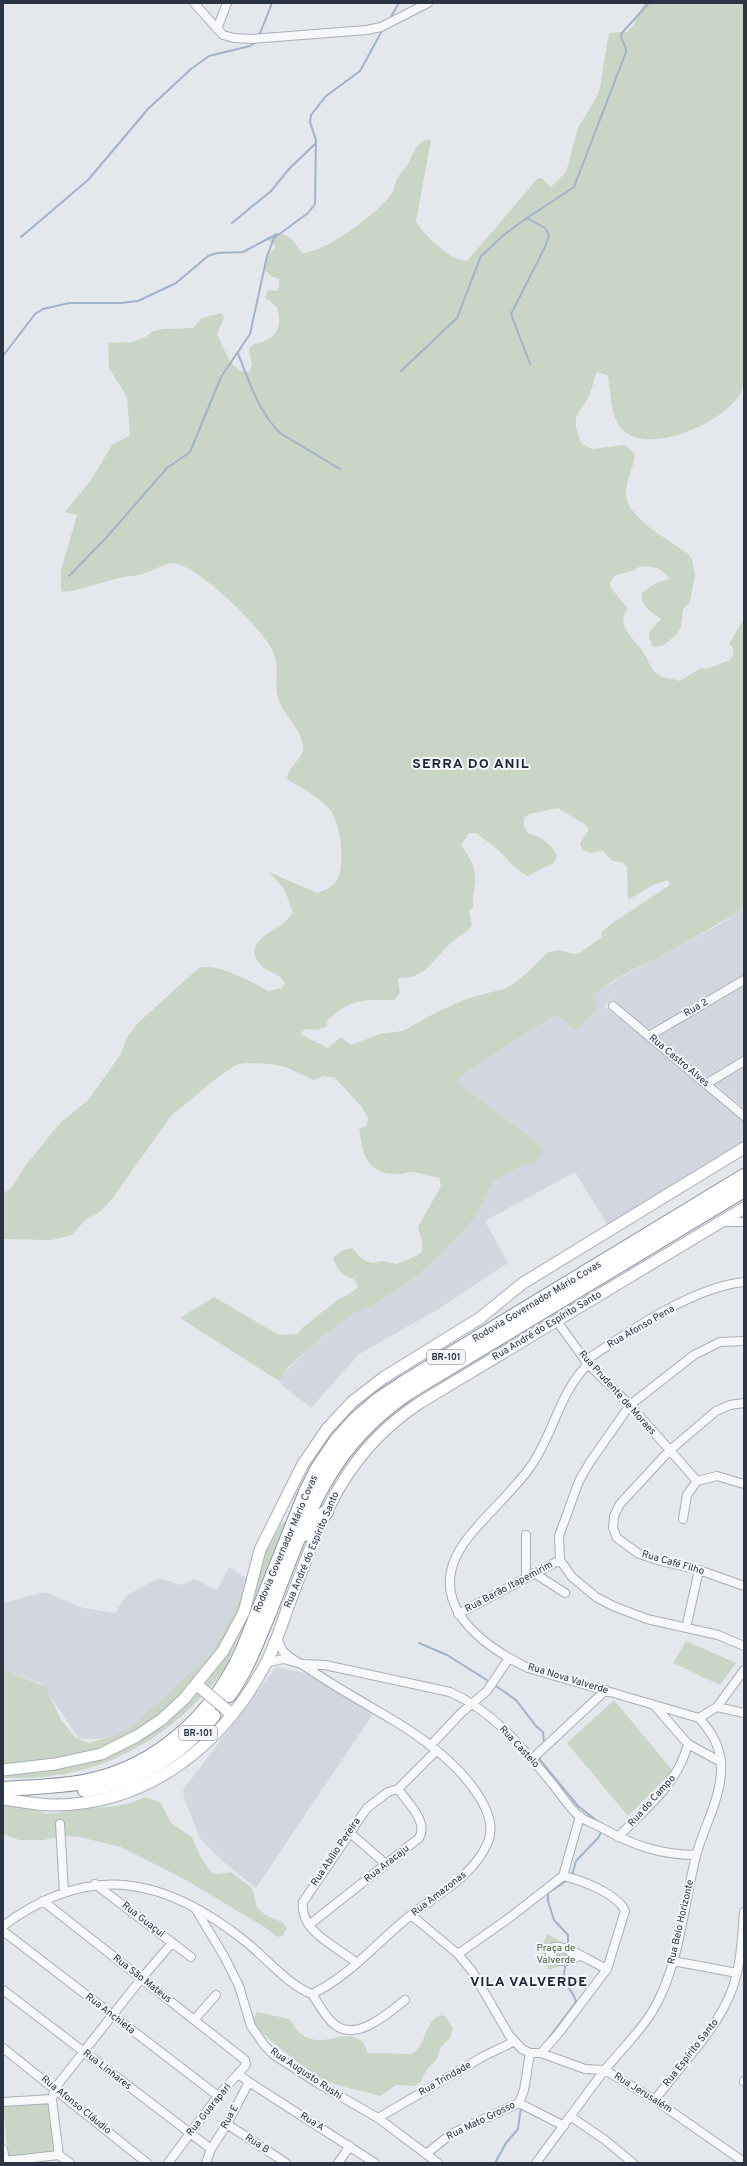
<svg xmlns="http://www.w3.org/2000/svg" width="747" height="2166" font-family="Overpass,sans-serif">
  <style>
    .built { fill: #d2d6de }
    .green { fill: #c9d6c5; fill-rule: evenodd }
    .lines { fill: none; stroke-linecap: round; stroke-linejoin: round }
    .stream { stroke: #9fb4cc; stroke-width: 2 }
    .street-casing { stroke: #a9aeb7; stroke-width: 10 }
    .secondary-casing { stroke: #a9aeb7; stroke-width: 13 }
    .highway-casing { stroke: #8b94a3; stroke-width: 16 }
    .street { stroke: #f7f8fa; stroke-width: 8 }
    .secondary { stroke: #fff; stroke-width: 11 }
    .highway { stroke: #fff; stroke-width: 14 }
    .secondary-bridge-casing { stroke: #a9aeb7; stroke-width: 13; stroke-linecap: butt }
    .secondary-bridge { stroke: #fff; stroke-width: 11 }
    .labels { text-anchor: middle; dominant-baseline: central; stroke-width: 4; stroke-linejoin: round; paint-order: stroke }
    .shield { fill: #f4f6f9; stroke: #676e7b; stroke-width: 1 }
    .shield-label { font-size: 9px; font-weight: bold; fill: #2b3445 }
    .street-label { font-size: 10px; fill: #2b3445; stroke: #f4f6f9 }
    .park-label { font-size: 10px; fill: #3f6138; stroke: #f4f6f9 }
    .district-label { font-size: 14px; font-weight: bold; letter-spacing: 1px; fill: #1d2536; stroke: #f4f6f9 }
  </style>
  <rect width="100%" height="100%" fill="#e4e7ec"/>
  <path class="built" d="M744,909v199l-132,-109 -8,7 137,111 3,4 -1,23 -134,83 -34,-55 -90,49 23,42 -71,47 -78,44 -48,54 -28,-22 -4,-5 3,-5 26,-27 47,-36 24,-11 30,-20 31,-26 33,-36 21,-40 26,-13 15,-3 3,-21 -79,-59v-7l96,-62 6,2 15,15 19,-30 -1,-6 4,-4 25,-16 94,-50z
    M229,1567l20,13 -22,57 -35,49 -70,52 -43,1 -37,-55 -39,-15v-66l42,-11 38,16 32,5 11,-17 33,-18 23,7 12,-6 23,11z
    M276,1667l33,7 64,40 -117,174 -31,-25 -24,-23 -17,-42 -1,-8z"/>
  <path class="green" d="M644,3h100v377c-1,4 -1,9 -3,12 -14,28 -81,59 -111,43 -22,-11 -17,-40 -23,-60l-10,-3c-3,7 -4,14 -7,21 -10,25 -21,18 -9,50l11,6 33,-4 10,9c-1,14 -9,25 -9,39 -1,24 43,47 60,59l6,7 3,16 -5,27 -7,7 -2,17 -3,7 -14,12 -11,2 -4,-9v-6l12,-13c-9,-7 -21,-12 -19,-26 7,-6 17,-13 26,-13l1,-3 -11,-9 -17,-2 -9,5 -16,4 -6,7 1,6 17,21c-14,16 8,32 16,44 5,8 5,15 13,21 6,5 15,4 23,7l21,-13 6,1 23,-9 4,-7 -2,-7 -3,-2 15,-26v291c-28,16 -56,32 -85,48 -22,11 -48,22 -65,39l4,10 -22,26 -15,-15 -6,-2 -96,62v7l79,59 5,9 -8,12 -15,3 -26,13 -21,40 -33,36 -31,26 -30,20 -24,11 -31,23 -35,30 -10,15 -99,-63 34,-21 65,38 19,-1 4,-6 37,-29 12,-6 7,-6 -4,-8c-12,-3 -17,-10 -21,-21l8,-7 11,-3 10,11 10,4 11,-2 13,3 16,-6 10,-6v-11l-4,-14 23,-41 -2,-8c-9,-2 -18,-5 -28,-6 -4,0 -8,2 -12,2 -32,1 -36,-19 -40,-45l8,-4 1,-7 -7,-12 -27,-29 -11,-1 -9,4 -29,-13 -15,-3 -25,-1 -9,2 -18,12 -47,39 -59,83 -11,12 -15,8 -14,16 -21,5 -48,-1v-45l8,-6 15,-23 34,-42 28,-23 33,-46 6,-17 11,-14 54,-49c2,-2 5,-4 7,-6 16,-6 55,14 69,23l14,-3 3,-5c-5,-10 -14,-9 -22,-16 -21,-19 1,-32 17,-41 5,-3 9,-9 13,-13l-8,-23 -16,-18 48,21c8,-3 14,-5 19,-11 10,-14 5,-57 -5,-71 -12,-15 -28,-22 -44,-32 1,-14 18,-20 16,-33 -2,-18 -20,-31 -25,-48 -5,-15 4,-31 -7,-50 -11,-21 -76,-86 -99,-85 -9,1 -20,8 -29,11 -7,2 -16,2 -23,4 -18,4 -35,10 -53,14l-6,-1v-21l16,-55 -12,-3 26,-32 21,-35 18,-10 -3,-38 -18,-29 -1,-27 2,2 22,-1 14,-5 5,-5 12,-3 30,-1 9,-10 19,-5 3,5 -7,16c6,11 14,40 32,38l3,-7 -3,-15c4,-8 10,-6 18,-10 13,-6 14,-21 10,-33l-12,-9 3,-8 9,1 2,-4v-8l-8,-3 -6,-6v-12l11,-11 -8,-8 11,-6 11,4 12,16c21,1 78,-41 90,-60 3,-4 3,-10 5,-14 3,-6 8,-10 11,-15 5,-10 8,-22 21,-25l2,2 -15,80c6,12 38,44 52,39l69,-81 4,-1 10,9 15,-15 12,-44 18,-30 4,-10 8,-51 2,-4 17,-1 6,-6zM558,808l28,17 3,5 -9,13 2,6 9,4 12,-2 9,10 10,1 5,5 1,33 25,-15 15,-5 2,5 -59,39 -9,8 -1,6 -20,14 -7,2 -17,-4 -10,3 -18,18 -17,14 -8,4 -35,9 -30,13 -36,20 -23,3 -29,11 -10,-8 -13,11 -28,-14 5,-5 12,1 10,-4 -1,-4c24,-24 36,-22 68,-22l6,-7 -2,-15c28,2 37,-22 55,-37 7,-6 13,-7 19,-16l-3,-15 4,-2c-1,-9 1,-17 2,-25 2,-15 -6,-27 -14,-38l8,-12h7c7,6 16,11 22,17 10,10 17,19 29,26l27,-13 3,-8c-8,-12 -14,-18 -28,-21l-5,-7v-9l5,-4z
    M286,1521l-60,146c-41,57 -103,100 -174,109 -16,2 -33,2 -49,2v-109l43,18 15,33 15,18 13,5 28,-8 18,-11 76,-70 70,-130z
    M686,1641l50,22 -16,22 -47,-22z
    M614,1700l59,71 -45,45 -61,-73z
    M145,1797l16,6 10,20 21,14 9,21 11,15 6,1 13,-2 21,16 5,19 7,7 19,9 4,5 -4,7 -6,2 -11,-9 -82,-49 -63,-32 -41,-10 -16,-1 -21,4h-24l-16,-6v-30l22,2 21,8 13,-1 33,-8c12,6 40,-1 53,-8z
    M547,1934l38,21 -36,15 -8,-21z
    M257,2012l32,7c4,4 7,11 12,15 21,16 43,-6 59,6 4,2 6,9 8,13l43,1c17,-9 11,-30 29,-39l5,1 8,12 -3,10 -9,9 -4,12 -10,10 -7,14 -6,3 -18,-1 -16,11c-18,-6 -38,-8 -56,-16 -13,-7 -64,-45 -69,-56 -3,-5 0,-8 2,-12z
    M48,2103l7,49 -47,5 -5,-51z"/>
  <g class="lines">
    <path class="stream" d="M389,20l10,-17
      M259,36l13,-33
      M527,218l18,10 4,7 -4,12 -34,67 19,50
      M232,223l39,-32 18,-22 27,-26
      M21,237l67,-57 60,-71 43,-40 18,-13 41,-10 7,-4
      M238,353c10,27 21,59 42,80l60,36
      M3,356l32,-42 8,-5 26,-6h52l17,-2 38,-18 32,-27 9,-3 26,-1 34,-18
      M401,371l56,-53 24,-62 24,-22 22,-16 47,-31 52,-135c1,-8 -6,-11 -5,-18l28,-31
      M69,576l36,-37 62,-71 23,-16 31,-75 29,-43 17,-78 7,-18 34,-25 7,-9 1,-64 -6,-18 1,-7 15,-19 34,-25 23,-42
      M419,1643l28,12 43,27
      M493,1684l23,16 20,26 7,6 1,11
      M540,1755v5l38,46 24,19
      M572,1875l4,-14 22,-23 4,-7
      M568,1880l-20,13v8l6,19 14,15v11
      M542,2047l34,-45 -2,-6 -11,-17 3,-17
      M495,2163l11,-20 12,-14 3,-22"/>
    <defs>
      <path id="street" d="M194,3l29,32 11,3 18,1 115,-9 14,-3 47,-24
        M217,29l10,-26
        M613,1006l131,110
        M649,1036l95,-56
        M706,1084l38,-23
        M721,1222h23
        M556,1320l32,44 42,41 67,76
        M744,1341l-24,1 -26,13 -64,50 -40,57 -11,19 -20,55 1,24 12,17 24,20 17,9 34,13 71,16 26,11
        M585,1361c43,-29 108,-74 159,-79
        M744,1403l-14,2 -14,6 -47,40 -49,53 -6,12 -1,12 4,10 22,16 22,7 38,9 45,16
        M683,1519l4,-24 10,-14 20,-5 27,8
        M534,1573l31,20
        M526,1577v-42
        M458,1614l102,-54
        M686,1628l13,-58
        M266,1663l17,-4 19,5 23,1 125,27c43,19 72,55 101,90 9,11 18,26 29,35 6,4 15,7 22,11 30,17 59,27 94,27
        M717,1707l27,6
        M699,1718l18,-11 27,-37
        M688,1744l33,18
        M430,1746l31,-33 26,-22 22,-33
        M532,1759l74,-69
        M60,1824l4,68
        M349,1832l37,32
        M618,1837c29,-30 59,-52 70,-93l-34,-39
        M95,1884l96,73
        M43,1901l202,159 1,5 -28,31 -50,67
        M195,1908l29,48 15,30 12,40 14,20 9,9 45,29 59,34 60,45
        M411,1915l47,39 14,17 37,64 13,14 8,4h11l44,16 20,1 50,30 89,62
        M309,1925l110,-87c10,-16 -12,-36 -21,-49
        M3,1926c87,-65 162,-49 243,16 20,16 42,43 66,52 38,-18 67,-54 99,-79 27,-21 62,-39 76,-71 8,-16 1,-32 -7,-46 -20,-33 -54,-58 -87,-78 -29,-17 -59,-34 -87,-53 -8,-5 -17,-9 -23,-16 -3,-4 -4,-9 -6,-13
        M3,1931l215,165
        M458,1954l51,-36 54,-42 17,-60
        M580,1956c-11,4 -20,9 -30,0v-4l4,-5c11,-3 41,17 53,22
        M673,1961l64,12
        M355,1962c-18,-16 -56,-30 -52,-60l64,-94 21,-16 10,-3 38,-38
        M3,1990l208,159
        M312,1994c7,10 13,23 22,30 22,19 54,-11 71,-24
        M194,2020l22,-25
        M3,2048l144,115
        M541,2053l17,-19 49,-65 18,-58c-7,-17 -44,-31 -62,-35
        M744,2081v1
        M249,2082l126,81
        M655,2100c29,-41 71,-77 82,-127 5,-20 5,-40 7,-61
        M3,2102l49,-3
        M519,2103l45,23
        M570,2116l35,24 28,23
        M378,2118l106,-62 29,-14
        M227,2124l59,39
        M3,2149l2,12 54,-6 -7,-56 3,-11 86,-109 31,-36
        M426,2154l25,-20 68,-31 5,-13 6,-37
        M59,2155l11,8
        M206,2163l5,-14 16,-25 22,-42 -11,-8
        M338,2163l12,-17
        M536,2163c23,-31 45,-62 68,-92 16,-20 35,-38 48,-59 28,-46 31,-105 44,-156 8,-31 27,-60 25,-93 -1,-18 -10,-32 -22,-45l-171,-50c-51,-25 -107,-69 -61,-129 19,-25 45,-46 64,-73 23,-33 27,-71 57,-102"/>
      <path id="secondary" d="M3,1770l52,-6 46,-10 36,-18 24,-16 23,-21 39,-48 21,-39 16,-62 43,-86 24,-35 25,-27 31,-24 97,-60 43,-35 221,-135
        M3,1799c17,2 33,6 50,6 95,0 170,-60 213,-142 9,-17 15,-37 22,-56 32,-84 53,-153 133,-205l323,-194"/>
      <path id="highway" d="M305,1534l21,-22
        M229,1695c18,-25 28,-54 40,-82 36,-91 54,-163 140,-221l335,-202
        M3,1789c28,-2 57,-2 85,-8 69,-14 125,-66 154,-129l64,-160 12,-24 19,-28 18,-20 23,-20 27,-18 339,-206
        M85,1790c52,-7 94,-35 128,-74"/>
    </defs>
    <use href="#street" class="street-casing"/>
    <use href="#secondary" class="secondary-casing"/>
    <use href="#highway" class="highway-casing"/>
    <use href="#street" class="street"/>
    <use href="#secondary" class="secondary"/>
    <use href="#highway" class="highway"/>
    <defs>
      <path id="secondary-bridge" d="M202,1689l25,21"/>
    </defs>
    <use href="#secondary-bridge" class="secondary-bridge-casing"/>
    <use href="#secondary-bridge" class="secondary-bridge"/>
  </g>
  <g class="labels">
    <g class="shield">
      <rect x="427" y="1350" width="38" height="14" rx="3"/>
      <rect x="179" y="1726" width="38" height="14" rx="3"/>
    </g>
    <g class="shield-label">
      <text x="446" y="1357">BR-101</text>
      <text x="198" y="1733">BR-101</text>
    </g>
    <g class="street-label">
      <text transform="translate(696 1008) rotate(-30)">Rua 2</text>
      <text transform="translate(679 1061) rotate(40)">Rua Castro Alves</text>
      <text transform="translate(537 1302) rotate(-31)">Rodovia Governador Mário Covas</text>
      <text transform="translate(547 1326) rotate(-31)">Rua André do Espírito Santo</text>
      <text transform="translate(641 1327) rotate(-30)">Rua Afonso Pena</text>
      <text transform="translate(617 1393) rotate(48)">Rua Prudente de Moraes</text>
      <text transform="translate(286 1544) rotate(-67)">Rodovia Governador Mário Covas</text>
      <text transform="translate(312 1550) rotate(-67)">Rua André do Espírito Santo</text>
      <text transform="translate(673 1563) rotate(16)">Rua Café Filho</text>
      <text transform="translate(509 1587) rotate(-28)">Rua Barão Itapemirim</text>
      <text transform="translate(568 1679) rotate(17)">Rua Nova Valverde</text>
      <text transform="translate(519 1747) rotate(47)">Rua Castelo</text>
      <text transform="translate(652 1801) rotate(-48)">Rua do Campo</text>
      <text transform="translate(336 1852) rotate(-56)">Rua Abílio Pereira</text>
      <text transform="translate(387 1864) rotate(-38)">Rua Aracaju</text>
      <text transform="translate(439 1894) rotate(-38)">Rua Amazonas</text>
      <text transform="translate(143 1920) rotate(38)">Rua Guaçui</text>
      <text transform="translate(681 1922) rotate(-77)">Rua Belo Horizonte</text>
      <text transform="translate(142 1979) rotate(38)">Rua São Mateus</text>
      <text transform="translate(110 2014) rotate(38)">Rua Anchieta</text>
      <text transform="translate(691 2053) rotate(-52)">Rua Espírito Santo</text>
      <text transform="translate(107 2070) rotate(38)">Rua Linhares</text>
      <text transform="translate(306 2074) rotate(34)">Rua Augusto Rushi</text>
      <text transform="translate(445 2079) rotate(-30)">Rua Trindade</text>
      <text transform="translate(643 2093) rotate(32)">Rua Jerusalém</text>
      <text transform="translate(76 2105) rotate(39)">Rua Afonso Cláudio</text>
      <text transform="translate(209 2110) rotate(-51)">Rua Guarapari</text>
      <text transform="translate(230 2117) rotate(-61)">Rua E</text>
      <text transform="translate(481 2121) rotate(-26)">Rua Mato Grosso</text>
      <text transform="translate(312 2122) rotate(32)">Rua A</text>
      <text transform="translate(257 2144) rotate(33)">Rua B</text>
    </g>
    <g class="park-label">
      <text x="556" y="1948">Praça de<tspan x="556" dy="12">Valverde</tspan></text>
    </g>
    <g class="district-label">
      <text x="471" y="764">SERRA DO ANIL</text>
      <text x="529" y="1982">VILA VALVERDE</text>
    </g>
  </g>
  <rect width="747" height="2166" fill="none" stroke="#2b3445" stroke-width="8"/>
</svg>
